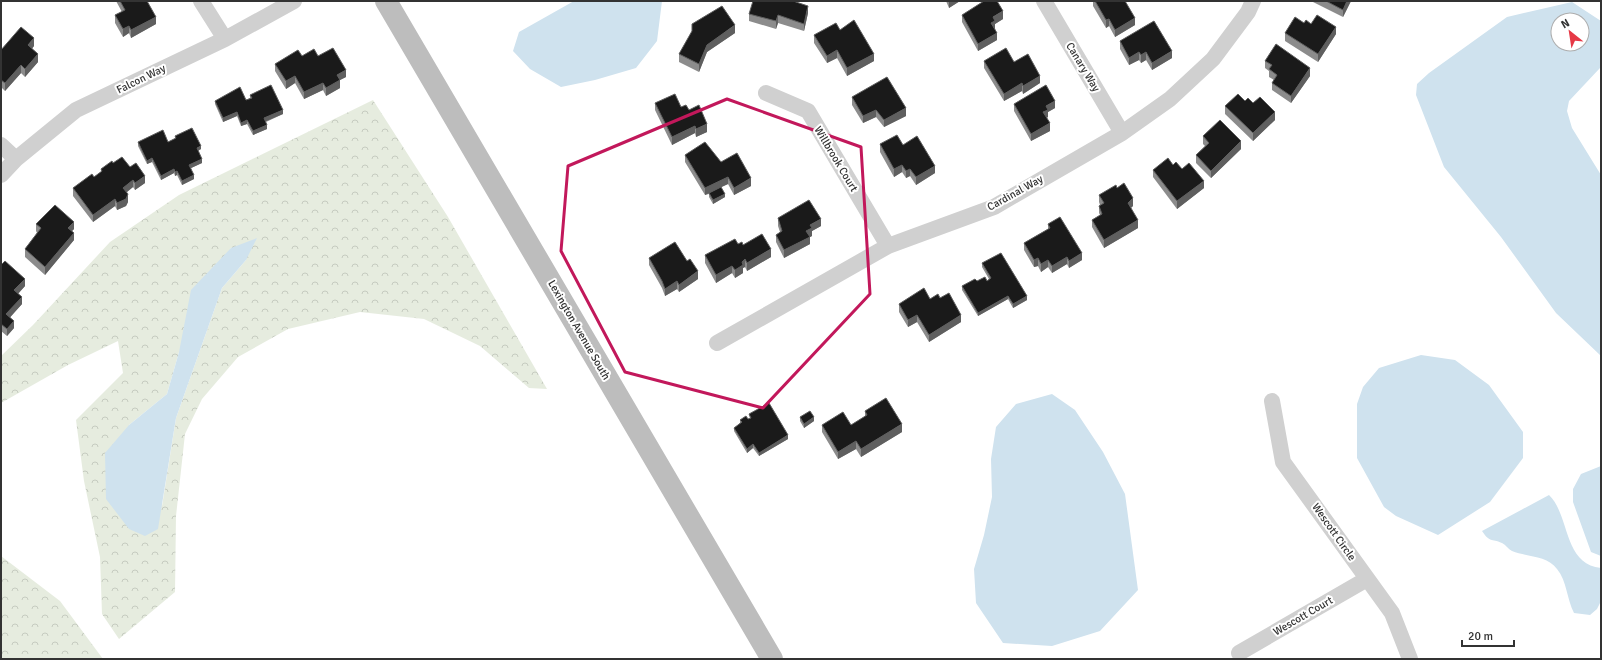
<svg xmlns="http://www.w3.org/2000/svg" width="1602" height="660" font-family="Signika,sans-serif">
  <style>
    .forest { fill: url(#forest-crowns); fill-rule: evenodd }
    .water { fill: #cfe2ee; fill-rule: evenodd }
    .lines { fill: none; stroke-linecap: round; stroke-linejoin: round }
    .street { stroke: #d0d0d0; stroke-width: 16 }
    .secondary { stroke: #bdbdbd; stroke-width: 22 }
    .wall { fill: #8c8c8c }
    .shaded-wall { fill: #5f5f5f }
    .building { fill: #1a1a1a; stroke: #5f5f5f }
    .marked { fill: none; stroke: #c2185b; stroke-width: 3; stroke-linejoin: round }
    .labels { text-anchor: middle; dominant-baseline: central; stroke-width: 4; stroke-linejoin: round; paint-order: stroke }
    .street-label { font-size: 11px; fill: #333; stroke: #fff }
  </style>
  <defs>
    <pattern id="forest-crowns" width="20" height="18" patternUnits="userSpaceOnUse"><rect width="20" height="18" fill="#e6ecdf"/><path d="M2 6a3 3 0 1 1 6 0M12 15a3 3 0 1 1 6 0" fill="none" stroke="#c6cbc0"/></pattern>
  </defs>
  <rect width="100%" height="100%" fill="#fff"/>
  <path class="forest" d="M373,100l75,117 99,172 -18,-1 -49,-42 -56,-27 -64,-7 -72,17 -50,28 -36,42 -17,35 -9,82 -1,76 -56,47 -17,-25 -2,-57 -16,-76 -8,-61 47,-47 -5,-32 -50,24 -67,38v-47l32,-31 77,-83 69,-47zM231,248l15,12 -24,28 -46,130 -14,88 -33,-81 38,-31 12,-42z
    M1,556l59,45 43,58h-102z"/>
  <path class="water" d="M574,1h88l-5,40 -21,27 -41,12 -34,7 -31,-18 -17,-18 6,-19z
    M1572,2l29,19 -1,47 -31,33 -2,10 5,17 29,47v181l-45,-43 -55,-76 -57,-70 -28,-72 1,-11 12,-11 78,-56zM1558,20h24v24h-24z
    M257,238l-11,22 -24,28 -46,130 -18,111 -13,7 -16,-7 -23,-30 -1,-46 24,-28 38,-31 12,-42 12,-62 40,-42z
    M1421,355l34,5 34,25 34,47v26l-33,44 -52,33 -42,-19 -12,-9 -27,-49v-54l6,-17 16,-19z
    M1052,394l23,16 28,42 22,42 13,96 -38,41 -48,15 -49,-3 -27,-40 -2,-34 10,-34 8,-38 -1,-38 5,-32 20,-23z
    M1601,466v90l-10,-4 -18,-50v-13l8,-15z
    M1549,495c21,20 14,69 52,73v33l-4,8 -7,6 -16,-2c-7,-13 -7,-32 -17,-44 -10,-14 -31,-12 -45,-18 -4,-2 -6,-6 -10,-8 -11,-5 -12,0 -20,-12z"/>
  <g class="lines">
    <path class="street" d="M201,1l24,38
      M1044,1l78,132
      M766,93l42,18 80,135
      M1,145l15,14
      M1,175l15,-16 60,-49 149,-71 69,-38
      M717,343l171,-97 106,-39 128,-74 48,-34 43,-40 35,-47 5,-11
      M1272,401l11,61 109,151 18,46
      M1239,653l128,-74"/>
    <path class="secondary" d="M386,1l386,658"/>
  </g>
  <path class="wall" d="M116,1h31l9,23 -25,14 -2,-5 -6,4 -8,-14v-8l7,-3z
    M946,1h14l-11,7z
    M1093,1h32l10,24 -20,12 -6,-11 -3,2 -13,-22z
    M1311,1h40l-8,16z
    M808,13l-4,18 -26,-8 -2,6 -27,-8v-7z
    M962,15l41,4 -8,5v4l2,12 -19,11 -16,-29z
    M1304,23l7,1 25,10 -18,28 -33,-21v-8z
    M692,24l43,9 -28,19 -8,20 -20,-10v-8l13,-22z
    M840,30l34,31 -27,15 -10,-18 -10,5 -13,-20v-8z
    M1120,41l52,17 -20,12 -6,-10 -5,3 -2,-3 -10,5 -9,-16z
    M34,46l-2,3 6,13 -13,15 -4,-4 -16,18 -4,-4v-37z
    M302,56h16l28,21 -6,3v8l-14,8 -3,-6 -19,9 -9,-16 -9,6 -11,-18v-7z
    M984,61l30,1 26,21 -17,11 -1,-3 -18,10 -20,-33z
    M1265,61l45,15 -19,27 -19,-13v-7l2,-3 -5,-3v-6l-4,-3z
    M250,95l33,19 -17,8 1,7 -14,6 -6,-11 -6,2 -4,-10 -14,6 -8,-18v-3l31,-1 4,-2z
    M852,97l54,19 -22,11 -8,-10 -13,6 -11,-18z
    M1245,101l30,19 -22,21 -28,-27v-8z
    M655,103l26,4 8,3 18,22 -11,5 -1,-4 -23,12 -17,-35z
    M1014,104l41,4 -7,4v5l-1,1 3,13 -19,10 -17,-30z
    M175,136l26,13 -3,2 4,12 -11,5 3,11 -12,6 -5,-10 -2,1 -1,-3 -13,7 -9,-18 -5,2 -9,-18v-4h30l7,-3z
    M1203,136l38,13 -30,29 -15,-15v-8l9,-9 -2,-2z
    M880,144l23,1 32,28 -19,12 -6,-9 -4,2 -4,-6 -8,5 -14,-25z
    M685,155l36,7 30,24 -17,9 -6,-11 -7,3 4,10 -12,7 -4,-7v-3l-4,1 -20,-33z
    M113,163l17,4 15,16 -10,7 -2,-3 -7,6 2,9 -2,4 -9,4 -2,-4 -22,16 -20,-26v-8l21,-11 7,-5v-3z
    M1173,165l9,4 22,19 -27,21 -24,-32v-7z
    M1117,188l16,18 -2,2 7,20 -34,20 -12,-21v-7l8,-5 -1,-2v-7l1,-1 -1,-3v-7z
    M778,218l43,8 -9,5v5l-2,1v7l-26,14 -8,-16v-7l4,-3 -2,-6z
    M36,224l38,5 -2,2 2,9 -29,35 -20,-18v-8l12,-16 -1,-2z
    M1048,224l34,36 -13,8 -2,-4 -15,9 -4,-6 -7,5 -3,-6 -4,1 -10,-17v-7l24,-14z
    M738,244l5,1 28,12 -24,14 -2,-4 -2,1v5l-8,5 -3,-5 -16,10 -11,-20v-8z
    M649,258l49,21 -19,13 -2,-3 -12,7 -3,-8 -13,-23z
    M982,263l45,37 -14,8 -5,-9 -30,17 -16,-26v-4l15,-5h10l2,-2 -7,-12z
    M1,265l24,21 -7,8 4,10 -12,13 4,11 -7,8 -6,-5z
    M940,298l21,24 -32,20 -12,-20 -9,5 -9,-15v-8z
    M865,411l37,21 -41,25 -5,-8 -18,10 -16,-27v-7h29l14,-8z
    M749,414l39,25 -29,17 -6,-8 -6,5 -13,-22v-3l6,-5v-3l8,-1h2z
    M800,417l14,4 -10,7 -4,-7z"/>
  <path class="shaded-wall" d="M949,1h11l-11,7z
    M1347,1h4l-8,16v-7z
    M808,6v7l-4,18v-7z
    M1003,11v8l-8,5v4l-4,2v-7l2,-6z
    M778,15v8l-2,6v-8z
    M156,17v7l-25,14v-8z
    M1135,18v7l-20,12v-7z
    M1109,19v7l-3,2v-8z
    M735,25v8l-28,19 -8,20v-8l8,-19z
    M129,26v7l-6,4v-8z
    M1336,27v7l-18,28v-8z
    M997,33v7l-19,11v-7z
    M34,38v8l-6,7v-8z
    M837,50v8l-10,5v-7z
    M1172,51v7l-20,12v-7z
    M1139,52v8l-10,5v-7z
    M1146,52v8l-5,3v-8z
    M38,54v8l-13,15v-8z
    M874,54v7l-27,15v-8z
    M21,65v8l-16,18v-8z
    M1310,68v8l-19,27v-7z
    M346,70v7l-6,3v8l-14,8v-8l11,-13z
    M295,76v7l-9,6v-8z
    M1040,76v7l-17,11v-8z
    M323,83v7l-19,9v-7z
    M1022,83v8l-18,10v-7z
    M1055,101v7l-7,4v5l-5,2v-7l3,-6z
    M906,108v8l-22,11v-7z
    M283,110v4l-19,8v-4z
    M876,110v7l-13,6v-7z
    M237,112v4l-14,6v-4z
    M1275,112v8l-22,21v-8z
    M247,120v4l-6,2v-3z
    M1050,123v8l-19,10v-7z
    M707,124v8l-11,5v-8z
    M267,125v4l-14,6v-4z
    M695,126v7l-23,12v-8z
    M1241,141v8l-30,29v-7z
    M201,146v3l-4,2v-3z
    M152,158v4l-5,2v-3z
    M202,159v4l-13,6v-4z
    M902,165v7l-8,5v-8z
    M935,166v7l-19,12v-8z
    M174,169v4l-13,7v-4z
    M910,169v7l-4,2v-7z
    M177,171v4l-2,1v-4z
    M194,175v4l-12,6v-4z
    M145,176v7l-10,7v-7z
    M728,177v7l-23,11v-7z
    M751,178v8l-17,9v-7z
    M133,180v7l-10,8v-7z
    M1204,181v7l-27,21v-8z
    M128,194v8l-2,4 -9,4v-7z
    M725,194v3l-12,7v-4z
    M1133,198v8l-5,4v-7z
    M115,199v7l-22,16v-7z
    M821,219v7l-9,5v5l-6,3v-8l4,-6z
    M1138,220v8l-34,20v-8z
    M74,222v7l-6,6v-7z
    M74,233v7l-29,35v-8z
    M810,237v7l-26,14v-8z
    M771,249v8l-24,14v-8z
    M1082,253v7l-13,8v-7z
    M1067,257v7l-15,9v-7z
    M1038,258v8l-4,1v-7z
    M745,259v8l-2,1v5l-8,5v-8l7,-8z
    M1048,260v7l-7,5v-8z
    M732,266v7l-16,10v-8z
    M698,271v8l-19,13v-7z
    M25,279v7l-11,12v-8z
    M677,281v8l-12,7v-7z
    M1008,296v3l-30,17v-3z
    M1027,296v4l-14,8v-4z
    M22,297v7l-16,18v-8z
    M917,315v7l-9,5v-7z
    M961,315v7l-32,20v-7z
    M14,321v7l-7,8v-7z
    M814,417v4l-10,7v-4z
    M902,424v8l-41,25v-8z
    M788,435v4l-29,17v-3z
    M856,441v8l-18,10v-7z
    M753,444v4l-6,5v-4z"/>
  <path class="building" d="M120,1h27l9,16 -25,13 -2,-4 -6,3 -8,-14 10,-5z
    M753,1h40l15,5 -4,18 -26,-9 -2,6 -27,-7z
    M984,1h13l6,10 -10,6 2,4 -4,2 6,10 -19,11 -16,-29z
    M1095,1h30l10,17 -20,12 -6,-11 -3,1z
    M1326,1h21l-4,9z
    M722,6l13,19 -28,20 -8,19 -20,-10 13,-23v-7z
    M1317,15l19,12 -18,27 -33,-21 10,-16 9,6 2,-3 5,4z
    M854,20l20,34 -27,14 -10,-18 -10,6 -13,-21 22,-12 4,7z
    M1154,21l18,30 -20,12 -6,-11 -5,3 -2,-3 -10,6 -9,-17z
    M21,27l13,11 -6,7 10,9 -13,15 -4,-4 -16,18 -4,-3v-30z
    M1276,44l34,24 -19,28 -19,-13 5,-8 -8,-6 3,-4 -7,-4z
    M333,48l13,22 -9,5 3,5 -14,8 -3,-5 -19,9 -9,-16 -9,5 -11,-17 23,-14 4,6 12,-7 4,7z
    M1006,48l8,14 14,-8 12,22 -17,10 -1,-3 -18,11 -20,-33z
    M887,77l19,31 -22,12 -8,-10 -13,6 -11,-19z
    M271,85l12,25 -19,8 3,7 -14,6 -6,-11 -6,3 -4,-11 -14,6 -8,-17 25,-14 6,13 6,-2 -2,-3z
    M1046,85l9,16 -9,5 2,4 -5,2 7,11 -19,11 -17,-30z
    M675,94l6,13 5,-2 3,5 10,-5 8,19 -11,5 -1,-3 -23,11 -17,-34z
    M1238,94l7,7 3,-3 5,5 7,-6 15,15 -22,21 -28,-27z
    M1220,120l21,21 -30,30 -15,-16 13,-12 -6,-7z
    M192,128l9,18 -4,2 5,11 -13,6 5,10 -12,6 -5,-10 -2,1 -1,-3 -13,7 -9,-18 -5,3 -9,-19 25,-12 5,12 8,-4 -1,-2z
    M897,135l6,10 14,-9 18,30 -19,11 -6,-8 -4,2 -4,-6 -8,4 -14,-25z
    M705,142l16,20 16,-9 14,25 -17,10 -6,-11 -23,11 -20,-33z
    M122,157l8,10 6,-4 9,13 -10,7 -2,-3 -10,8 5,6 -2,5 -9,4 -2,-4 -22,16 -20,-27 19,-14 2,3 8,-6 -1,-2 11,-8 1,2z
    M1168,158l5,7 3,-3 6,7 7,-6 15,18 -27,20 -24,-31z
    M1124,183l9,15 -5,5 10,17 -34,20 -12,-20 10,-6 -3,-8 5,-3 -5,-8 17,-10 1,3z
    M721,187l4,7 -12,6 -4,-7z
    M809,200l12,19 -11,6 2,3 -6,3 4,6 -26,13 -8,-15 6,-4 -4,-13z
    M55,205l19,17 -6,6 6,5 -29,34 -20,-18 16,-21 -5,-4z
    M1060,217l22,36 -13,8 -2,-4 -15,9 -4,-6 -7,4 -3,-6 -4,2 -10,-17 26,-15 -2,-4z
    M762,234l9,15 -24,14 -2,-4 -3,3 1,3 -8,5 -3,-4 -16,9 -11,-20 30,-16 3,5 4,-2 1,3z
    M675,242l12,19 3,-2 8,12 -19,14 -2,-4 -12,8 -3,-8 -13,-23z
    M1001,253l26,43 -14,8 -5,-8 -30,17 -16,-27 13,-7 2,2 8,-4 2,4 4,-3 -9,-15z
    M5,261l20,18 -11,11 8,7 -16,17 8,7 -7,8 -6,-5v-59z
    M924,288l6,11 8,-5 2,4 9,-5 12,22 -32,20 -12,-20 -9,5 -9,-16z
    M886,398l16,26 -41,25 -5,-8 -18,11 -16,-27 21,-13 8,13 16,-10 -2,-4z
    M769,403l19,32 -29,18 -6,-9 -6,5 -13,-21 8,-6 -2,-2 6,-4 2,3 3,-1 -2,-4z
    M810,411l4,6 -10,7 -4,-7z"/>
  <path class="marked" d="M727,99l134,48 9,147 -107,114 -138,-36 -64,-121 7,-85z"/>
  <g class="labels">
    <g class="street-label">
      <text transform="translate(1083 67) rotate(59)">Canary Way</text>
      <text transform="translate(141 79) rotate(-26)">Falcon Way</text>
      <text transform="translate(836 159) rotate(59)">Willbrook Court</text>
      <text transform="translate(1015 193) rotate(-29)">Cardinal Way</text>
      <text transform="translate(579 330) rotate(60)">Lexington Avenue South</text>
      <text transform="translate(1334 532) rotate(55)">Wescott Circle</text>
      <text transform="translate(1303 616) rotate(-30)">Wescott Court</text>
    </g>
  </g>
  <rect width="1602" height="660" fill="none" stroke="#333333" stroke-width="4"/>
  <g transform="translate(1570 32) rotate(330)"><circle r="19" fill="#ffffff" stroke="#adadad"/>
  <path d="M0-3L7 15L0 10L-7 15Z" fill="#e63946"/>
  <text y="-6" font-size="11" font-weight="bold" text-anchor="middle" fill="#333333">N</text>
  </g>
  <path d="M1462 640v6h52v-6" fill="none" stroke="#333333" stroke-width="2"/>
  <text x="1468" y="640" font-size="12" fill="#333333" stroke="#ffffff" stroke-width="3" paint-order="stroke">20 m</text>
</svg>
